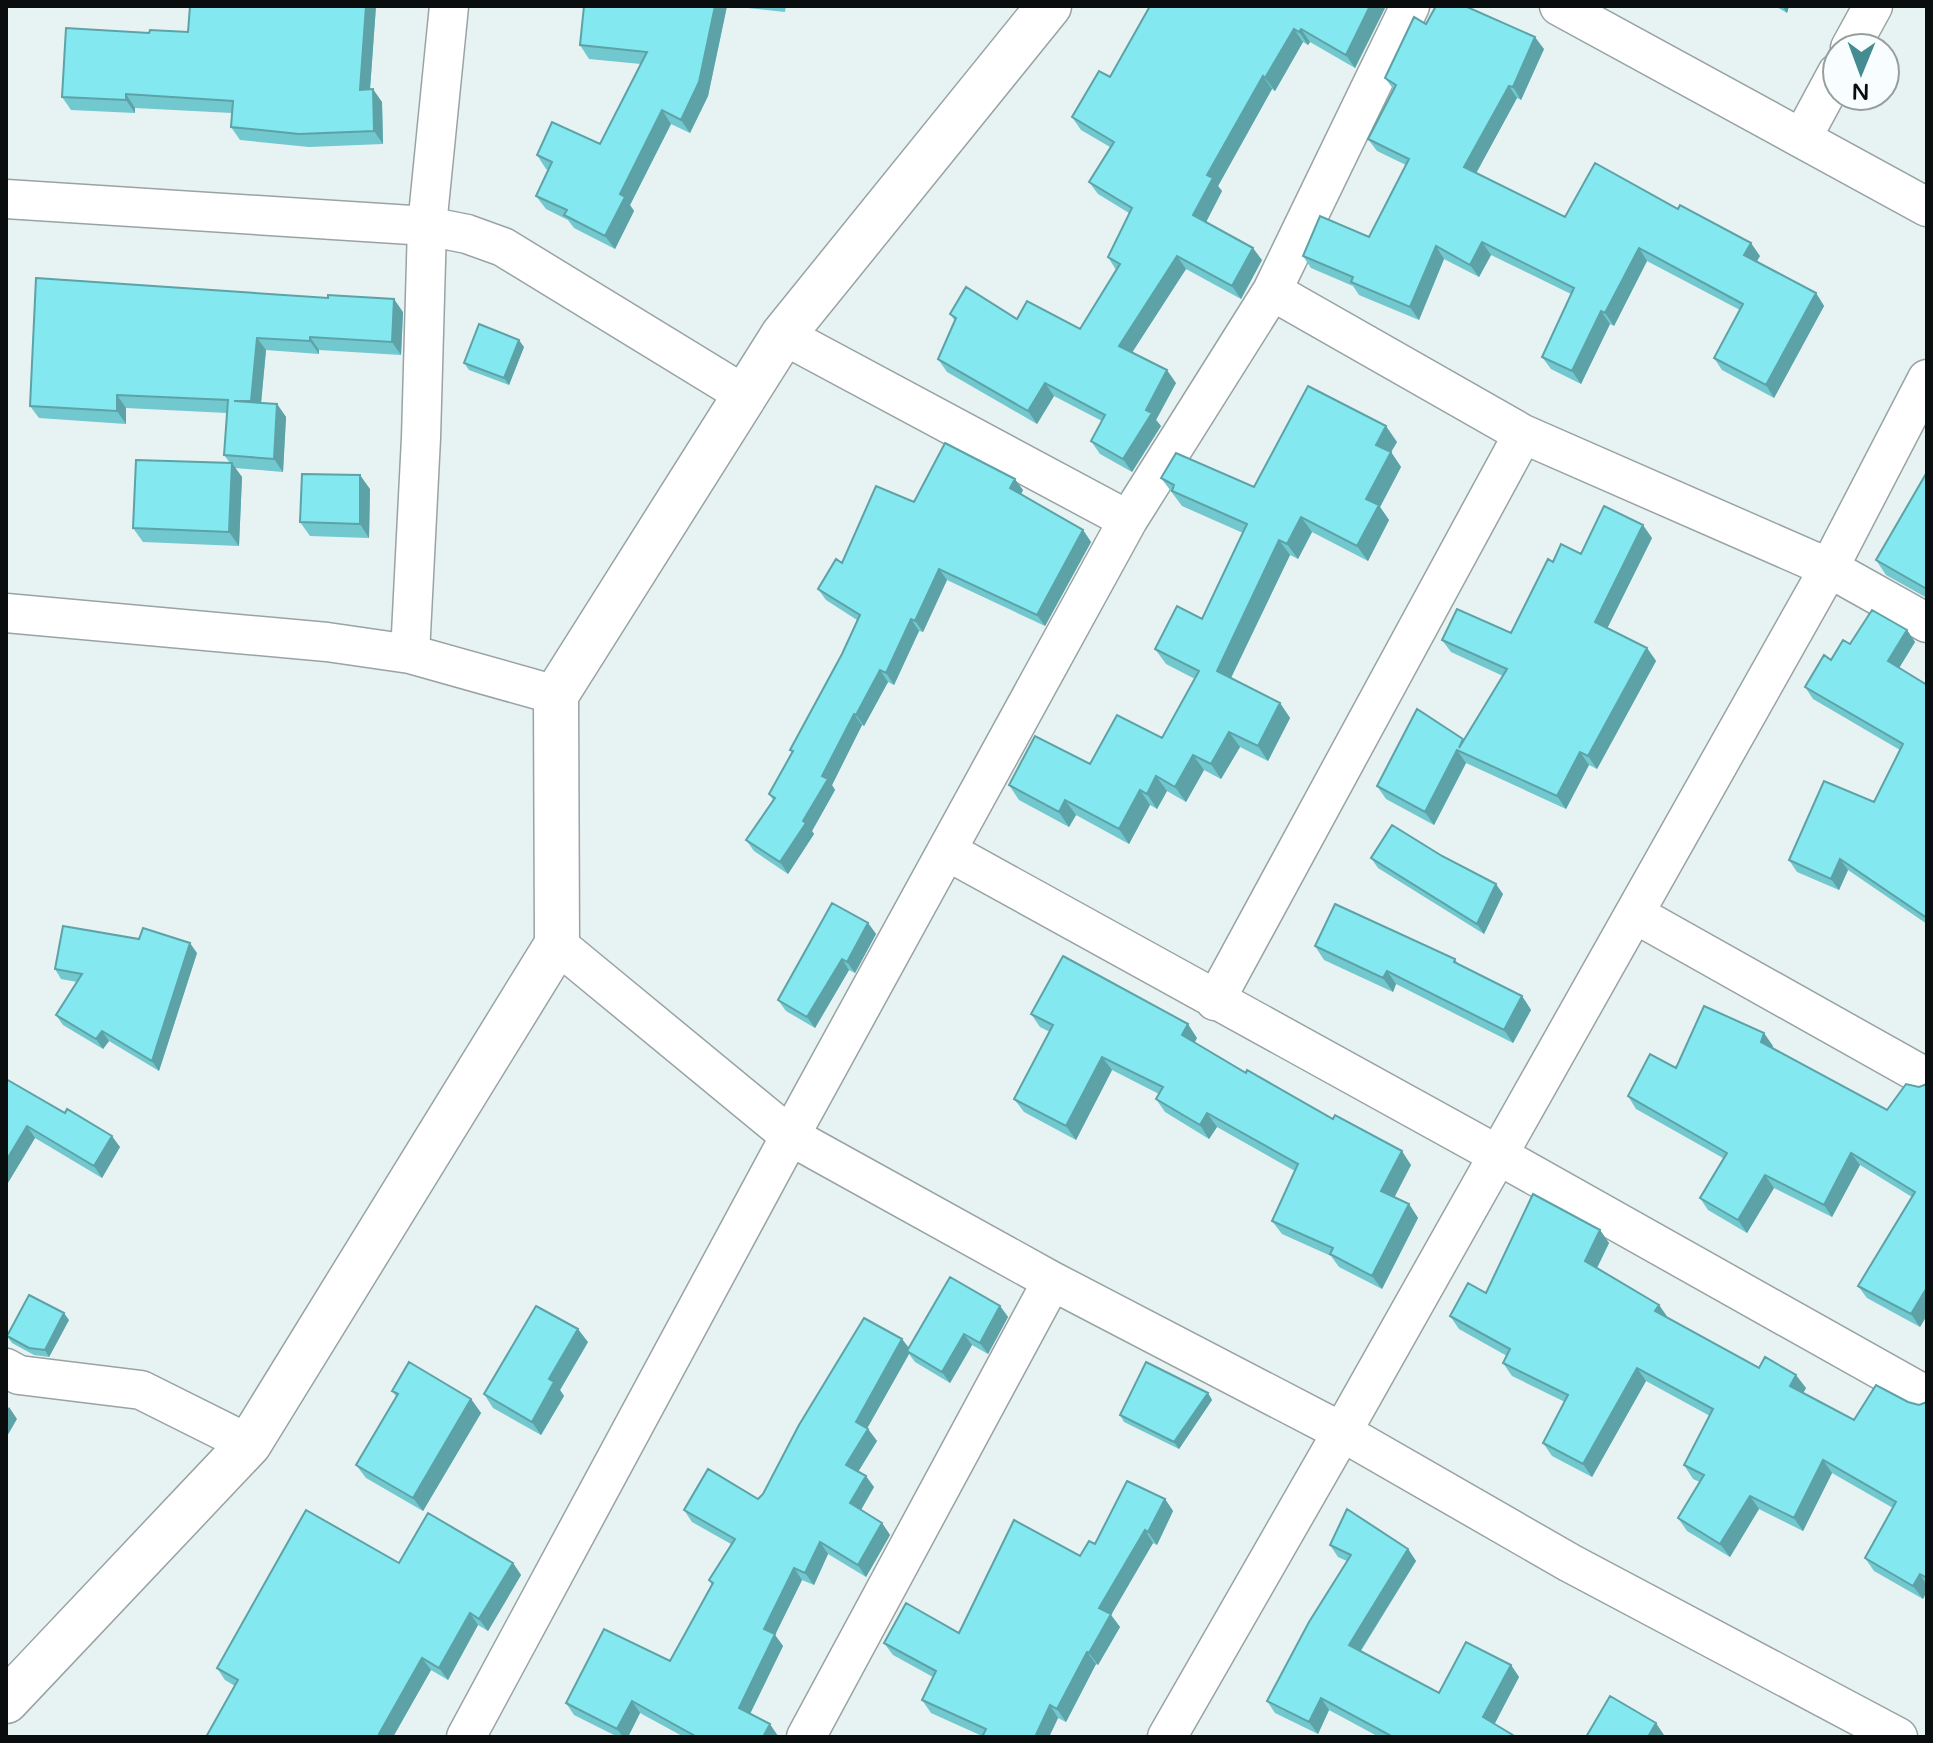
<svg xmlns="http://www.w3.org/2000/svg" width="1933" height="1743" font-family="'Varela Round',sans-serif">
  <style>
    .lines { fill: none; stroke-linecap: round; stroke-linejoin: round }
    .street-casing { stroke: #99a3a4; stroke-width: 41 }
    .secondary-casing { stroke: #99a3a4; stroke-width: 47 }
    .street { stroke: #fff; stroke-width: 38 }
    .secondary { stroke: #fff; stroke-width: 44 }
    .wall { fill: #71c8ce }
    .shaded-wall { fill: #5ca2a7 }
    .building { fill: #83e8ef; stroke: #5ca2a7; stroke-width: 2 }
  </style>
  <rect width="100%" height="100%" fill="#e7f2f3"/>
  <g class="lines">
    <defs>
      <path id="street" d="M1559,6l368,201
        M1850,48l23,-42
        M1802,138l35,-65
        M6,199l421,27 40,8 36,13 242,148
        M1272,291l251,143 306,134 98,55
        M783,335l345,185
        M6,613l321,29 83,12 146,41
        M410,654l11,-216 6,-212 22,-220
        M947,851l551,304 429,241
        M1635,914l292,164
        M557,944l233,192 262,145 290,151 228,131 328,174
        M1215,1001l308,-567
        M6,1368l13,7 122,15 108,54
        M466,1737l324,-601 338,-616 144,-229 138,-285
        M806,1737l246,-456
        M1167,1737l175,-305 487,-864 98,-189"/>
      <path id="secondary" d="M6,1701l243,-257 308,-500 -1,-249 227,-360 266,-329"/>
    </defs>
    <use href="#street" class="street-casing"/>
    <use href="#secondary" class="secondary-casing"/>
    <use href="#street" class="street"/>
    <use href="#secondary" class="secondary"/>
  </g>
  <path class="wall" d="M376,6l-6,83 12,13 1,42 -74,3 -69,-7 -9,-13 1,-14 -97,-5v5l-64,-3 -9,-13 87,-64 39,-1z
    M557,6h170l-19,90 -18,37 -19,-9 -41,81 4,6 -19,38 -41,-21 -6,-8 -22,-11 -10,-13 12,-26 -2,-1 -9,-14 63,-11 41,-80 -52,-5 -9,-14 4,-38z
    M729,6h57l-1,6z
    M1150,6h234l1,2 -30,60 -45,-26 -2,3 -5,-3 -28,49 -3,-2 -54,97 4,5 -16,31 56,38 -21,39 -55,-30 -54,83 44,31 -20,37 5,6 -29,46 -32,-18 -9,-13 11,-20 -48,-25 -17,28 -90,-52 -9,-13 17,-38 -5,-7 67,5 63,10 36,-59 -8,-13 21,-44 -31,-19 -9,-12 21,-35 -29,-17 -9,-13 38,-40z
    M1775,6h14l-2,7z
    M1426,24l118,25 -23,51 -4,-2 -41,75 89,44 195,39 -4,6 60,31 8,13 -50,92 -52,-28 -8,-12 26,-48 -93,-49 -33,65 -4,-2 -29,60 -30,-15 -9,-12 29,-63 -80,-39 -12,22 -35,-18 -25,61 -60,-25 -6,-9 -42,-18 -8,-12 66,-19 37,-72 -29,-14 -9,-12 26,-49 -9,-12z
    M36,278l367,34 -2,43 -82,-5v4l-53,-4 -5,53 16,1 9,13 -3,55 -48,-4 7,9 -3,69 -96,-4 -10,-14 97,-65 -6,-8 3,-42 -101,-5v16l-87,-6 -9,-12z
    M524,347l-15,38 -40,-15 -5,-7z
    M1397,442l-6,10 10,15 -21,40 9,13 -21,41 -56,-29 -14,27 -8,-4 -59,123 49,25 10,15 -22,43 -28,-14 -19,32 -17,-9 -18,32 -19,-11 -10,18 -7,-4 -21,39 -53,-29 -7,12 -50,-27 -10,-15 81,-21 72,-26 33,-59 -29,-15 -11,-15 47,-30 41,-86 -61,-27 -21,-28 93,9z
    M1927,472v126l-41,-23 -10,-15z
    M370,489l-1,49 -59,-2 -10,-14z
    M1023,490l-2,4 62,36 8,12 -46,84 -98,-46 -24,52 -4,-1 -25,54 -6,-3 -24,44 -2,-1 -30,60 3,5 -23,41 2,3 -26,40 -34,-23 -8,-11 27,-40 -4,-6 23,-41 -2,-3 52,-96 15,-34 -31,-20 -8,-11 24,-26 72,-61z
    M1652,538l-45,90 40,20 9,13 -59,108 -8,-4 -23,44 -100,-46 -32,62 -48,-26 -9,-13 87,-47 39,-63 -52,-24 -9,-12 69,-7 42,-71 28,-8z
    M1907,630l8,12 -16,26 28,17v239l-79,-54 -9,20 -42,-18 -8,-12 85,-58 26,-52 -87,-51 -8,-12 26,-27 19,-16z
    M1371,858l132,36 -19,40 -106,-66z
    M868,923l8,11 -21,39 -6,-3 -34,58 -29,-17 -8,-11z
    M1315,946l140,13 3,5 64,32 9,14 -18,33 -117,-59 -3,8 -69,-32z
    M197,953l-38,118 -50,-30 -6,8 -40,-24 -7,-10 21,-33 -16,-3 -6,-10z
    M1031,1014l166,24 -3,5 52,30 165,92 -17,32 15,7 9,14 -36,71 -43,-22 -8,-11 -49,-22 -10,-13 23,-50 -78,-44 -8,12 -44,-27 -9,-13 3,-5 -47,-24 -36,70 -52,-28 -10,-13 36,-67 -10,-5z
    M1773,1046l-1,2 115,62 32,-23 8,-3v231l-7,12 -53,-29 -9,-12 54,-89 -52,-32 -28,52 -58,-29 -27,45 -39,-23 -8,-12 23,-40 -87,-49 -8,-13 48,-28z
    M6,1079l114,68 -18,31 -67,-40 -29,48z
    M1600,1230l9,13 -12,25 62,37 9,13 91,50 47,20 -3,5 51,27 54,-18 11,3 8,-3v189l-4,8 -49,-28 -9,-13 28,-50 -61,-35 -29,58 -44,-22 -29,48 -43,-26 -9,-13 22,-36 -7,-3 -9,-14 26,-49 -64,-35 -54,96 -40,-21 -9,-13 22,-41 -53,-26 -9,-13 4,-7 -48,-27 -9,-13 36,-23z
    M1000,1306l8,11 -20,37 -16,-9 -22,38 -35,-21 -6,-8 -42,74 10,13 -19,30 16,16 -13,23 21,13 8,12 -24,42 -38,-23 -14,31 -12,-5 -27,55 8,11 -33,68 28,22 -1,1h-93l-44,-24 -12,24h-10l-44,-22 -8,-12 104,-42 42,-76 -3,-5 22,-36 -39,-22 -8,-12 74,-11 144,-160 7,9z
    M69,1320l-20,37 -15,-2 -22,-12 -5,-7z
    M588,1342l-28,48 4,6 -23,39 -48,-27 -9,-14z
    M392,1391l79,8 10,14 -58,98 -57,-33 -10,-13 40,-69z
    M1208,1393l4,7 -33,49 -55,-27 -4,-7z
    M1165,1499l8,12 -16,34 -4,-2 -42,72 9,12 -22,38 -2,-1 -30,58 -8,-4 -9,19h-67v-1l-51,-23 -9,-13 11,-23 -40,-22 -9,-12 75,-10 121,-77z
    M1330,1545l78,4 8,12 -55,90 78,42 72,-28 8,12 -25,47 22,13h-137l-50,-27 -11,24 -43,-21 -8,-12 80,-140 -9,-4z
    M399,1563h114l8,12 -33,56 -10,-6 -30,55 -17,-10 -38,67h-187l29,-51 -10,-6 -8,-12z"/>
  <path class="shaded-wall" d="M366,6h10l-7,97 -9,-13z
    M715,6h12l-19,90 -18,37 -9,-13z
    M1370,6h14l1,2 -30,60 -9,-13z
    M1782,6h7l-2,7z
    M1294,29l9,13 -28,49 -10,-13z
    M1301,29l9,13 -2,3 -9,-13z
    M1535,37l9,12 -23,51 -8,-13z
    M1263,76l9,13 -54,97 4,5 -19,37 -10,-13 14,-40z
    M1509,86l8,12 -44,81 -9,-12z
    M373,89l9,13 1,42 -9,-13z
    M126,94l9,14v5l-9,-13z
    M662,110l9,14 -41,81 4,6 -19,38 -10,-13 15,-42z
    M1482,242l9,13 -12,22 -9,-12z
    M1751,243l9,13 -7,12 -9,-13z
    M1436,246l8,13 -25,61 -9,-13z
    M1253,248l9,12 -21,39 -9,-13z
    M1639,248l8,13 -33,65 -9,-13z
    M1177,256l9,13 -58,90 -9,-13z
    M1816,293l8,13 -50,92 -8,-13z
    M394,299l9,13 -2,43 -9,-13z
    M1601,311l9,13 -29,60 -9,-13z
    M310,337l9,13v4l-9,-13z
    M257,338l9,12 -6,64 -9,-13z
    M519,340l5,7 -15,38 -5,-7z
    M1167,370l9,13 -20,37 5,6 -29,46 -9,-13 23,-49z
    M1045,383l9,13 -17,28 -9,-13z
    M117,395l9,13v16l-9,-13z
    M277,404l9,13 -3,55 -9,-13z
    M1386,426l11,16 -6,10 10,15 -21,40 9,13 -21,41 -11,-15 19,-101z
    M232,463l10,14 -3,69 -10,-14z
    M360,475l10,14 -1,49 -9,-14z
    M1015,479l8,11 -5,10 -8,-12z
    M1301,517l11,15 -14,27 -11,-15z
    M1643,525l9,13 -48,97 -9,-13z
    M1083,530l8,12 -46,84 -8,-11z
    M1279,540l11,15 -63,131 -10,-15z
    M939,569l8,11 -24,52 -8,-11z
    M911,619l8,12 -25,54 -8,-12z
    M1907,630l8,12 -19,31 -8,-12z
    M1647,648l9,13 -59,108 -9,-13z
    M880,670l8,12 -24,44 -8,-11z
    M1280,703l10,15 -22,43 -10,-15z
    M854,714l8,11 -30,60 3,5 -23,41 2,3 -26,40 -8,-12 23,-41 19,-45z
    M1229,732l11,15 -19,32 -10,-15z
    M1457,750l9,13 -32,62 -9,-13z
    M1580,752l9,13 -23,44 -9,-13z
    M1193,755l11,15 -18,32 -11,-15z
    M1156,776l11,15 -10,18 -10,-15z
    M1140,790l10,15 -21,39 -10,-15z
    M1065,800l11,15 -7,12 -10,-15z
    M1840,859l8,11 -9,20 -8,-11z
    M1496,884l7,10 -19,40 -7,-10z
    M868,923l8,11 -21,39 -8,-11z
    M190,943l7,10 -38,118 -7,-10z
    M842,959l7,11 -34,58 -8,-11z
    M1387,971l9,13 -3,8 -10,-14z
    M1522,996l9,14 -18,33 -9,-13z
    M1188,1024l9,14 -6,11 -9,-14z
    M102,1031l7,10 -6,8 -7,-10z
    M1764,1033l9,13 -4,8 -8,-12z
    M1102,1057l10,13 -36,70 -10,-14z
    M1207,1113l10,14 -8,12 -9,-14z
    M27,1126l8,12 -29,48v-25z
    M112,1136l8,11 -18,31 -8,-12z
    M1402,1151l9,14 -20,39 -10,-13z
    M1851,1153l9,12 -28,52 -8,-12z
    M1765,1175l9,13 -27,45 -9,-13z
    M1409,1204l9,14 -36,71 -10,-13z
    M1600,1230l9,13 -15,31 -9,-13z
    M1926,1289l1,2v24l-7,12 -9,-13z
    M1659,1305l9,13 -13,-7z
    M1000,1306l8,11 -20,37 -8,-11z
    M64,1313l5,7 -20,37 -4,-7z
    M578,1329l10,13 -28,48 4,6 -23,39 -9,-13 17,-43z
    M964,1334l8,11 -22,38 -8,-11z
    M902,1339l9,12h-4l2,3 -45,80 -8,-12z
    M1637,1368l9,13 -54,96 -9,-13z
    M1796,1375l10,13 -7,12 -9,-14z
    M1208,1393l4,7 -33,49 -5,-7z
    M471,1399l10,14 -58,98 -10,-13z
    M9,1407l8,12 -11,19v-26z
    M868,1429l9,12 -22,36 -9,-12z
    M1823,1460l9,13 -29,58 -9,-13z
    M866,1476l8,11 -16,28 -8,-12z
    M1750,1496l9,13 -29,48 -10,-13z
    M1165,1499l8,12 -16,34 -9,-13z
    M882,1523l8,12 -24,42 -8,-12z
    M1145,1530l8,13 -42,72 9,12 -22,38 -9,-12 10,-45z
    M820,1542l8,12 -14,31 -9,-12z
    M1408,1549l8,12 -59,95 -8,-11z
    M513,1563l8,12 -33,56 -9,-12z
    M794,1568l8,12 -27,55 8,11 -36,74 -8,-12 25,-79z
    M1920,1574l7,11v6l-4,8 -10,-13z
    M470,1613l8,12 -30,55 -9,-12z
    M1087,1652l9,12 -30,58 -9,-13z
    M422,1658l9,12 -38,67h-11l-3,-3z
    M1511,1665l8,12 -27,52 -9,-12z
    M1321,1698l8,12 -11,24 -9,-12z
    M632,1701l8,12 -12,24h-5l-6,-8z
    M1050,1705l8,13 -9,19h-14z
    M1656,1723l8,12 -1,2h-15z
    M770,1724l8,12 -1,1h-14z"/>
  <path class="building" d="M190,6h176l-6,84 13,-1 1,42 -75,3 -68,-7 2,-26 -107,-7v6l-64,-3 4,-69 83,5 1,-3 38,2z
    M584,6h131l-16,76 -18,38 -19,-10 -42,84 5,3 -20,39 -41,-21 3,-5 -31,-14 16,-34 -15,-7 15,-33 48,22 47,-92 -67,-7z
    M1150,6h220l-24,49 -45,-26 -2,3 -5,-3 -29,49 -2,-2 -56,99 6,3 -20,37 60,33 -21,38 -55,-30 -58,90 48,24 -21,40 6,3 -29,46 -32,-18 14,-26 -60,-32 -17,28 -90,-52 18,-41 -6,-4 16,-27 51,32 10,-18 53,28 40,-65 -12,-7 24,-49 -43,-26 25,-40 -42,-25 27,-46 11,6z
    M1436,6h29l70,31 -22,50 -4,-1 -45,81 101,50 30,-54 83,46 2,-4 71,38 -7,12 72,38 -50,92 -52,-27 29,-54 -104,-56 -34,65 -4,-2 -29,60 -30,-14 32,-69 -92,-46 -12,23 -34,-19 -26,61 -59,-25 2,-5 -50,-21 17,-40 49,21 40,-78 -41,-20 28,-54 -11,-7 29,-61 12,7z
    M36,278l292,20v-3l66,4 -2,43 -82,-5v4l-53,-3 -6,63h-17l43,3 -3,55 -50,-4 4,-55 -111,-5v16l-87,-5z
    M479,324l40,16 -15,38 -40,-15z
    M1308,386l78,40 -10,19 15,7 -25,47 13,6 -22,41 -56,-29 -14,27 -8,-4 -62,131 63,32 -22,43 -29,-14 -18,32 -18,-9 -18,32 -19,-11 -9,18 -7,-4 -21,39 -54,-29 -6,12 -50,-27 26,-49 55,28 27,-49 45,23 37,-67 -44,-22 22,-43 25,13 45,-95 -75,-33 2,-6 -13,-7 15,-25 78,34z
    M945,443l70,36 -5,9 73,42 -46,85 -98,-46 -24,52 -4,-2 -25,54 -6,-3 -24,45 -2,-1 -32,62 6,3 -25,42 3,2 -26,39 -34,-22 29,-42 -6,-4 24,-43 -3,-1 52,-96 18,-39 -42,-26 18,-30 6,4 34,-77 38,16z
    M136,460l96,3 -3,69 -96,-4z
    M1927,472v117l-51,-29z
    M302,474l58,1v49l-60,-2z
    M1604,506l39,19 -48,97 52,26 -59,108 -8,-4 -23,44 -100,-46 -32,62 -48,-26 40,-77 46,30 -4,9 48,-79 -65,-29 15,-31 54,24 37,-74 5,3 8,-18 20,10z
    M1872,610l35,20 -19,31 39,24v233l-87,-59 -9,20 -42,-19 35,-79 50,21 29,-58 -98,-57 19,-32 7,5 12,-20 7,4z
    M1392,825l50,31 54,28 -19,40 -106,-66z
    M832,903l36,20 -21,39 -5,-3 -35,58 -29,-17z
    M1335,904l120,55 -1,3 68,34 -18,34 -117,-59 -4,7 -68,-32z
    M63,926l76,13 4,-11 47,15 -38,118 -50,-30 -6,8 -40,-24 26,-41 -27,-5z
    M1063,956l125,68 -6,11 64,38 1,-3 86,49 2,-4 67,36 -21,40 28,13 -37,72 -42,-22 3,-6 -61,-27 26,-57 -91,-51 -7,12 -44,-26 7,-12 -61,-30 -36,69 -52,-27 39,-74 -22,-11z
    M1704,1006l60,27 -3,9 126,68 19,-26 13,3 8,-3v206l-1,-1 -15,25 -53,-28 57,-94 -64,-39 -27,52 -59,-30 -27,45 -38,-22 27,-45 -99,-57 22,-42 26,14z
    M6,1079l59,34 2,-4 45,27 -18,30 -67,-40 -21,35z
    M1533,1194l67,36 -15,31 74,44 -4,6 104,57 6,-11 31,18 -6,11 64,34 22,-35 32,17 11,3 8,-3v176l-7,-4 -7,12 -48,-28 31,-56 -73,-42 -29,58 -44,-22 -30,48 -42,-26 26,-43 -20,-10 29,-56 -76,-41 -54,96 -40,-21 25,-48 -65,-32 7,-14 -60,-33 18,-33 18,10z
    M950,1277l50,29 -20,37 -16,-9 -22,38 -35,-21z
    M29,1295l35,18 -19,37 -16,-2 -22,-12z
    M536,1306l42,23 -29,50 5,3 -22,40 -48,-28z
    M864,1318l38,21 -46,83 12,7 -22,36 20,11 -16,27 32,20 -24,42 -38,-23 -15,31 -11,-5 -30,61 11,5 -36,74 31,16 -7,13h-66l-65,-36 -15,28 -51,-26 38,-74 66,32 43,-78 -4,-3 26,-41 -51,-29 24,-41 50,30 5,-5 36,-69z
    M409,1362l62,37 -58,99 -57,-33 42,-71 -6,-3z
    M1146,1362l62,31 -34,49 -54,-27z
    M1127,1481l38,18 -17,33 -3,-2 -46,78 12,6 -22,39 -2,-1 -30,57 -7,-4 -15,32h-53l4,-8 -64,-29 14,-29 -52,-28 22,-40 53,30 55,-113 66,36 9,-15 6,3z
    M1347,1509l61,40 -59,96 90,48 27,-51 45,23 -28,52 33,20h-123l-72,-39 -12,24 -42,-21 42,-79 42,-67 -21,-10z
    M306,1510l93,53 29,-50 85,50 -34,56 -9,-6 -31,55 -17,-10 -43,76 7,3h-180l32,-57 -21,-12z
    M1610,1696l46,27 -8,14h-62z"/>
  <rect width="1933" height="1743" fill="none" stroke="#090d0d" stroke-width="16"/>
  <g transform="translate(1861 72) rotate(181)"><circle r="38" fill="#f8feff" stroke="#989e9e" stroke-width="2"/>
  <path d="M0-6L14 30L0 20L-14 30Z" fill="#448c91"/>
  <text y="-12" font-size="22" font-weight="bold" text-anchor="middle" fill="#090d0d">N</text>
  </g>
</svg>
